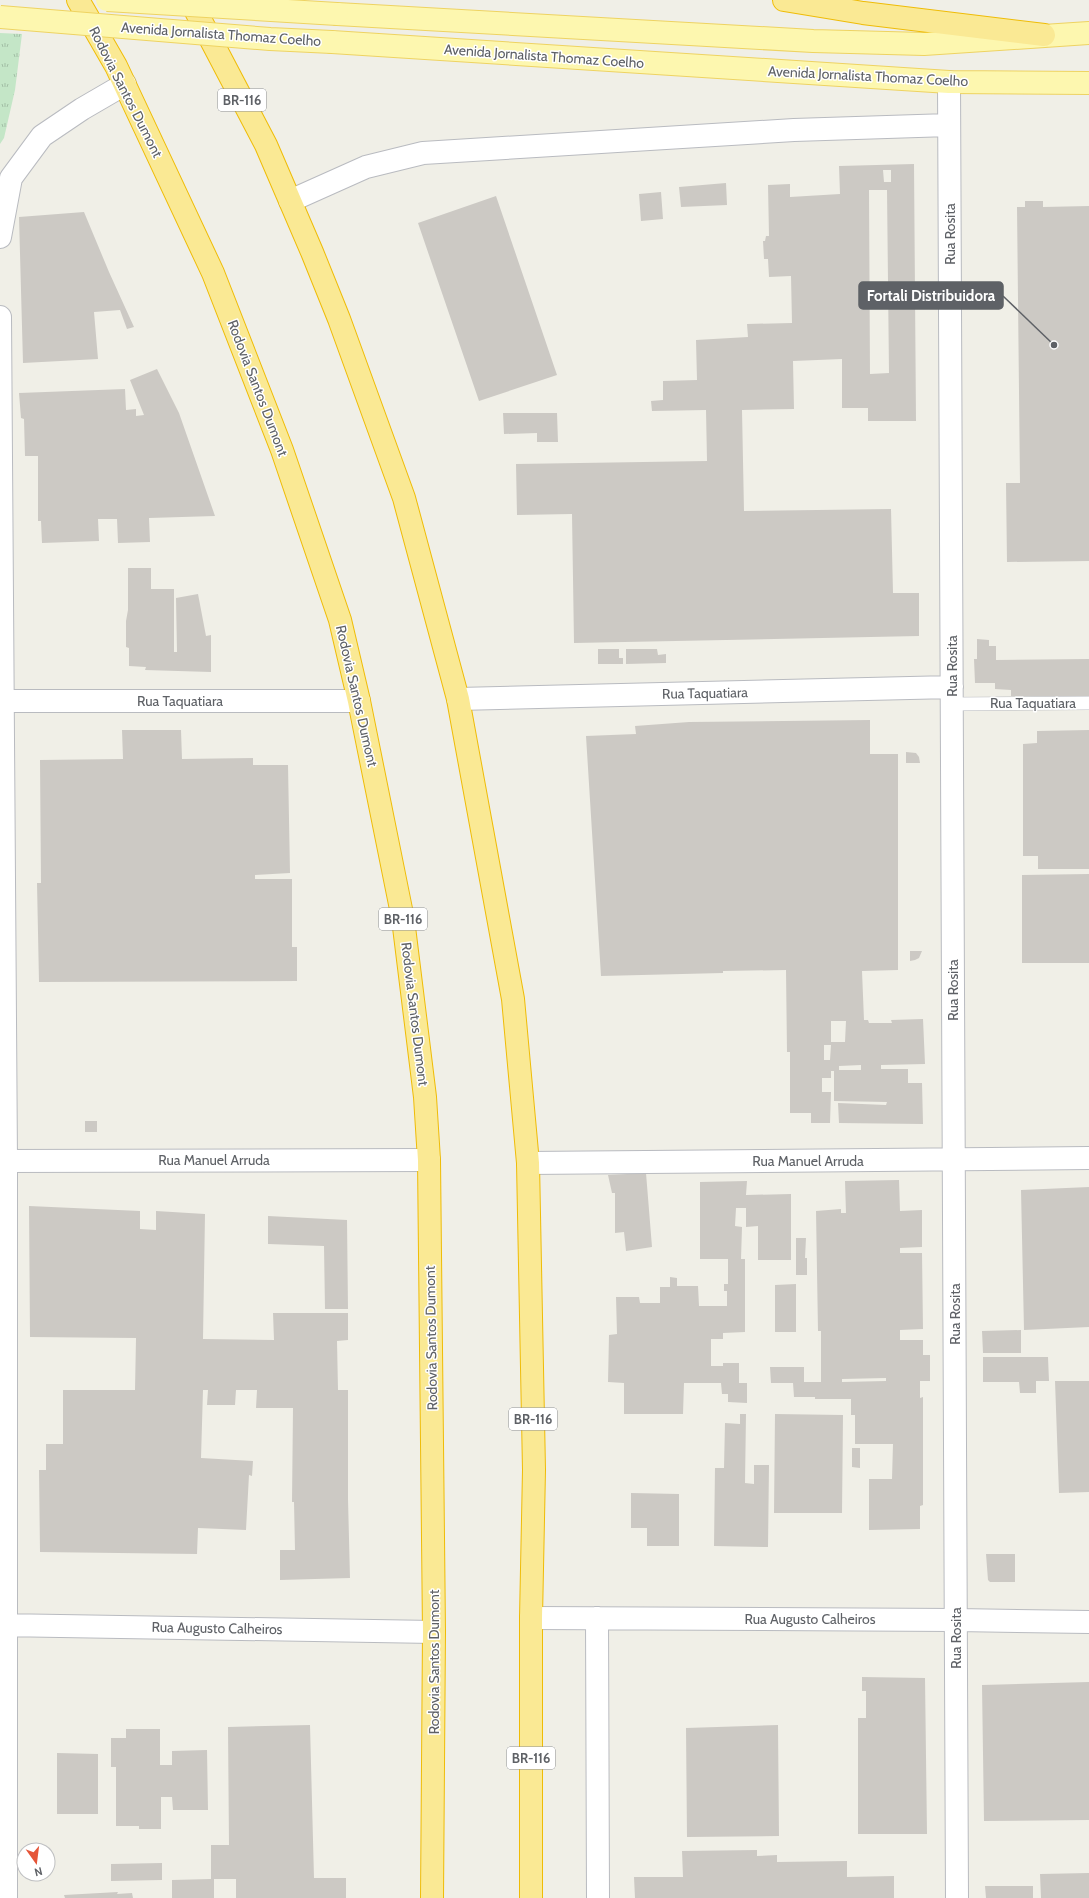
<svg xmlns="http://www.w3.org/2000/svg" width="1089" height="1898" font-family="Cabin,sans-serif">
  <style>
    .grass { fill: url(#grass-tufts) }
    .building { fill: #ccc9c4; fill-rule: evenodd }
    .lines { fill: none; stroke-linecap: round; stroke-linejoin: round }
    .lane-casing { stroke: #b9bbc0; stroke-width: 14 }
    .street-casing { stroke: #b9bbc0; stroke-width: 24 }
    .primary-casing { stroke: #eed362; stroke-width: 24 }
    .highway-casing { stroke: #efbc07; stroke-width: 24 }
    .lane { stroke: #fff; stroke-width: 13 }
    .street { stroke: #fff; stroke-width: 22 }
    .primary { stroke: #fdf7af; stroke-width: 22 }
    .highway { stroke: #fae994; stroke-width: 22 }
    .primary-bridge-casing { stroke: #eed362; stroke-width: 24; stroke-linecap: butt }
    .primary-bridge { stroke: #fdf7af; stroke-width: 22 }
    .labels { text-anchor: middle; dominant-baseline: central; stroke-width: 3; stroke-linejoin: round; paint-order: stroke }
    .shield { fill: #fff; stroke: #8e9094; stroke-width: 1 }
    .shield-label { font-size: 13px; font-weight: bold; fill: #5e6166 }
    .street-label { font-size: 14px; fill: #5e6166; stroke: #fff }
    .leader { fill: none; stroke: #5e6166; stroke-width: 1.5 }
    .callout-dot { fill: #5e6166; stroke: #fff; stroke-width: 1.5 }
    .callout { fill: #5e6166; stroke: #5e6166; stroke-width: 1.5 }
    .callout-label { font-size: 15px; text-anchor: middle; font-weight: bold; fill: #fff }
  </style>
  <defs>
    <pattern id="grass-tufts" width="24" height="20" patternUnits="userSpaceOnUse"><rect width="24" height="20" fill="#c4e6c7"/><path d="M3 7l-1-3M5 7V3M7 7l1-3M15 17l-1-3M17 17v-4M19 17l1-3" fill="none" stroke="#a2bea5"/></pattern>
  </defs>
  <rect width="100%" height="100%" fill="#f0efe7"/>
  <path class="grass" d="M0,33l22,1 -7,56 -11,48 -4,6z"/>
  <path class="building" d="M914,164l2,257h-48v-13h-26v-49l-49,2 1,48 -52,1 2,101 147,-2 2,84h26v43l-345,7 -2,-129 -55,1 -1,-51 191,-3 -1,-51 -54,1 -1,-10 12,-1v-19l34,-1 -1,-40 52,-3 -1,-13 45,-1 -1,-47 -22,1 -1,-18h-4l-1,-18h2l1,-5h3l-1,-51 22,-1v13l50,-3 -1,-28zM883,170h8v12h-7zM869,190h18l2,183 -19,1z
    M726,183l1,22 -46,2 -2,-20z
    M661,192l2,27 -22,2 -2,-27z
    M496,196l61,179 -78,26 -61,-178z
    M1025,201h18v6l46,-1v355l-82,1 -1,-79h14l-3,-276h8z
    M84,212l25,60 25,55 -7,2 -7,-19 -26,2 4,47 -75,4 -4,-146z
    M157,369l22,44 36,103 -66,2 1,24 -32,1 -1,-24h-19l1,22 -57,2 -1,-22h-3v-65h-13l-1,-37 -3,-1 -2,-25 106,-4 1,21 10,-1v7l8,-1 -14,-35z
    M503,413h54l1,29h-21v-9l-33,1z
    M128,568h23v21h23v63h3l-1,-54 22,-4 8,42 5,-1v37l-66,-2 1,-3 -17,-1v-18l-3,-1v-26l2,-11z
    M977,639l12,1v6h7v14l93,-1v38l-78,-1v-6l-16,-1v-6h-20l-1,-24h3z
    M598,649h21v9h4v6h-25z
    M626,649h31l1,6 8,-1v9l-40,1z
    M870,720v34h28v216l-36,1 2,49h4l1,3h23l-1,-3 32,-1 2,45 -44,1v4h27v14h14l1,41 -84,-1 -1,-20 48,2 1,-3 -53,-1v-30h-3v7h-9v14h9l-1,31h-19v-10h-21v-61h-3l-1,-82 -63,1v2l-122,3 -15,-240 50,-2 -1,-8 54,-4zM831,1021h15l-1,21h-14zM824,1045h7l-1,15h-6zM861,1065v5h-22v-4z
    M122,730h59l1,29 71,-1v7h35l2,108 -35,2v4h37v68h5v34l-258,1 -2,-99h4l-1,-123 83,-1z
    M1089,730v139h-51v-13h-15v-112l14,-1v-12z
    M906,752l10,1 3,4 1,6h-14z
    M1089,874v89h-67v-88z
    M910,951h12l-3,7 -4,2 -5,1z
    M85,1121h12v11h-12z
    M646,1173l6,74 -26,4 -2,-19 -9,1v-40h-3l-4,-18z
    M899,1180l1,31 22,-1v37l-22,1v5h22l1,76 -23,1v10h23v15h7v26h-10v17l3,-1v108l-3,1v23l-51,1v-51h23l1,-35h-38v-29h-4v-16h-36v-2h-21l-1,-14h-22l-1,-16h34v15h17v-51h-3l-2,-120 25,-2v4h5l-1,-32zM886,1378v3l-44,1v-3z
    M747,1181l-1,14 45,-1v66h-33v-34l-12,1v-19h-10l-1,18 7,1 -1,32h4v73l-22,1v6h-12v27h12v-3h16v20h8v20l-19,-1v-8h-6l-1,-11h-37l-1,31h-59v-31l-16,-1 1,-47 8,-1 -1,-37h23l1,6h20v-16h10v-10l7,1v8h21l1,20h28v-15h-3v-7h4v-25h-28v-77z
    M1089,1187v140l-65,3 -3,-140z
    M29,1206l111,5v18l16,1v-19l49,3 -2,125 71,1 -1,-27h75v27l-11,1 1,49h10v109l2,79 -70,2v-30h15l-1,-48h-2l1,-94h-37l1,-18h-21l-1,15h-28l1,-15h-5l-2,68 52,3 -1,15 -3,-1 -3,55 -48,-2 -1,26 -157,-2 -1,-82h7v-26h17v-54h72l1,-52 -106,-1z
    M268,1216l79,4 1,89h-23l-1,-63 -56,-2z
    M796,1238h10l-1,20h2v17h-11z
    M796,1284v48h-21v-47z
    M1021,1330v23h-38l-1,-22z
    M983,1357h65l1,24h-13v12h-16l-1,-11h-36z
    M1055,1381h34v111l-30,1z
    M740,1414h6l-1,69 9,1v-19h15l-1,82 -54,-1 1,-78h9l1,-45 15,1z
    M775,1414l68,1 -1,98h-68z
    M852,1448h8v20l-8,-1z
    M631,1493l48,1v52h-32v-18h-16z
    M986,1554h29v28h-25l-2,-2z
    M862,1677l63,1 2,156h-69v-116h8v-27h-4z
    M1089,1682v138l-105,1 -2,-136z
    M310,1725l4,153h32v20h-110v-19h-22v19h-42v-18l39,-1v-34h18l-1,-118z
    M778,1725l1,111 -92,1 -1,-109z
    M126,1729h34v36h12v-14l35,-1 1,60h-35l-1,-13h-11v32h-22v-3h-23v-59h-5v-29h15z
    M57,1753l41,1v60h-41z
    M757,1850v6l20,-1v7l70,-1v16l47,-1v22h-259l-1,-21h49l-1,-26z
    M162,1863v17l-51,1v-17z
    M1089,1873v25h-48l-1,-24z
    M985,1886h48v12h-47z
    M118,1892l-1,2 15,-1 1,5h-68l-1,-3z"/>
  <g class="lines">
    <defs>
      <path id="lane" d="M952,704l137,-1"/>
      <path id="street" d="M949,82l8,1816
        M290,201l76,-34 57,-14 371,-23 155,-5
        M0,237l11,-59 31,-42 40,-27 43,-25
        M0,317l6,844v737
        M458,699l494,-12
        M0,701h359
        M0,1161l429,-1
        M528,1163l561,-5
        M531,1618l425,2 133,2
        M597,1618l1,280
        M0,1625l434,7"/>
      <path id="primary" d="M337,14l476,27 111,3 165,-11
        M332,42l617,40 140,1"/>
      <path id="highway" d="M78,0l38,66 97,207 69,177 58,170 19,81 44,218 22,178 4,63 5,472 -2,266
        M190,0l76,145 46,107 27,67 65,179 54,201 55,300 15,164 6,307 -3,148v280
        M784,0l79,13 181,22"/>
    </defs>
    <use href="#lane" class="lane-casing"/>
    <use href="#street" class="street-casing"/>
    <use href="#primary" class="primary-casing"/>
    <use href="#highway" class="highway-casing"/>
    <use href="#lane" class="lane"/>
    <use href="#street" class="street"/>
    <use href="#primary" class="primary"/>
    <use href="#highway" class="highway"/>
    <defs>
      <path id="primary-bridge" d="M107,0l230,14
        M0,17l270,22 62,3"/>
    </defs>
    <use href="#primary-bridge" class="primary-bridge-casing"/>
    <use href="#primary-bridge" class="primary-bridge"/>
  </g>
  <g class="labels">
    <g class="shield">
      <rect x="218" y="89" width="48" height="22" rx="3"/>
      <rect x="379" y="908" width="48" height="22" rx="3"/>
      <rect x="509" y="1408" width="48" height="22" rx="3"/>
      <rect x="507" y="1747" width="48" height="22" rx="3"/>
    </g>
    <g class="shield-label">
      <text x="242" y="100">BR-116</text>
      <text x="403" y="919">BR-116</text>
      <text x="533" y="1419">BR-116</text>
      <text x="531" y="1758">BR-116</text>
    </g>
    <g class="street-label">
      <text transform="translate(221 34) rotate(4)">Avenida Jornalista Thomaz Coelho</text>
      <text transform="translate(544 56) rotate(4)">Avenida Jornalista Thomaz Coelho</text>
      <text transform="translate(868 76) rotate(3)">Avenida Jornalista Thomaz Coelho</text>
      <text transform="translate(126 92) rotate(63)">Rodovia Santos Dumont</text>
      <text transform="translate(950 234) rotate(-90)">Rua Rosita</text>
      <text transform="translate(258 388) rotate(69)">Rodovia Santos Dumont</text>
      <text transform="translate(952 666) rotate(-90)">Rua Rosita</text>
      <text transform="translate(705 693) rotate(-1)">Rua Taquatiara</text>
      <text transform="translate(357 696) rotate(77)">Rodovia Santos Dumont</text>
      <text x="180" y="701">Rua Taquatiara</text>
      <text x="1033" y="703">Rua Taquatiara</text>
      <text transform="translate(953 990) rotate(-90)">Rua Rosita</text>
      <text transform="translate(415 1014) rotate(83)">Rodovia Santos Dumont</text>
      <text x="214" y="1160">Rua Manuel Arruda</text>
      <text x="808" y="1161">Rua Manuel Arruda</text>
      <text transform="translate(955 1314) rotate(-90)">Rua Rosita</text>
      <text transform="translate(431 1338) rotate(-91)">Rodovia Santos Dumont</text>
      <text x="810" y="1619">Rua Augusto Calheiros</text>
      <text transform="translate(217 1628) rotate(1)">Rua Augusto Calheiros</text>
      <text transform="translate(956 1638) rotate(-90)">Rua Rosita</text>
      <text transform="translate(434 1662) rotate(-90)">Rodovia Santos Dumont</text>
    </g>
  </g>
  <path class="leader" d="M1054 345L1003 296"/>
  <circle class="callout-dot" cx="1054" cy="345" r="4"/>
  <rect class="callout" x="859" y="282" width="144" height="27" rx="4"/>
  <g class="callout-label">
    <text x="931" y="301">Fortali Distribuidora</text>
  </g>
  <g transform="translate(36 1862) rotate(166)"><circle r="19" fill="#ffffff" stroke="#bfc0c2"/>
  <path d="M0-3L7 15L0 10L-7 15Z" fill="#e55538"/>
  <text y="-6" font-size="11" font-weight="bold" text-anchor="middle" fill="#5e6166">N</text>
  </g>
</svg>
